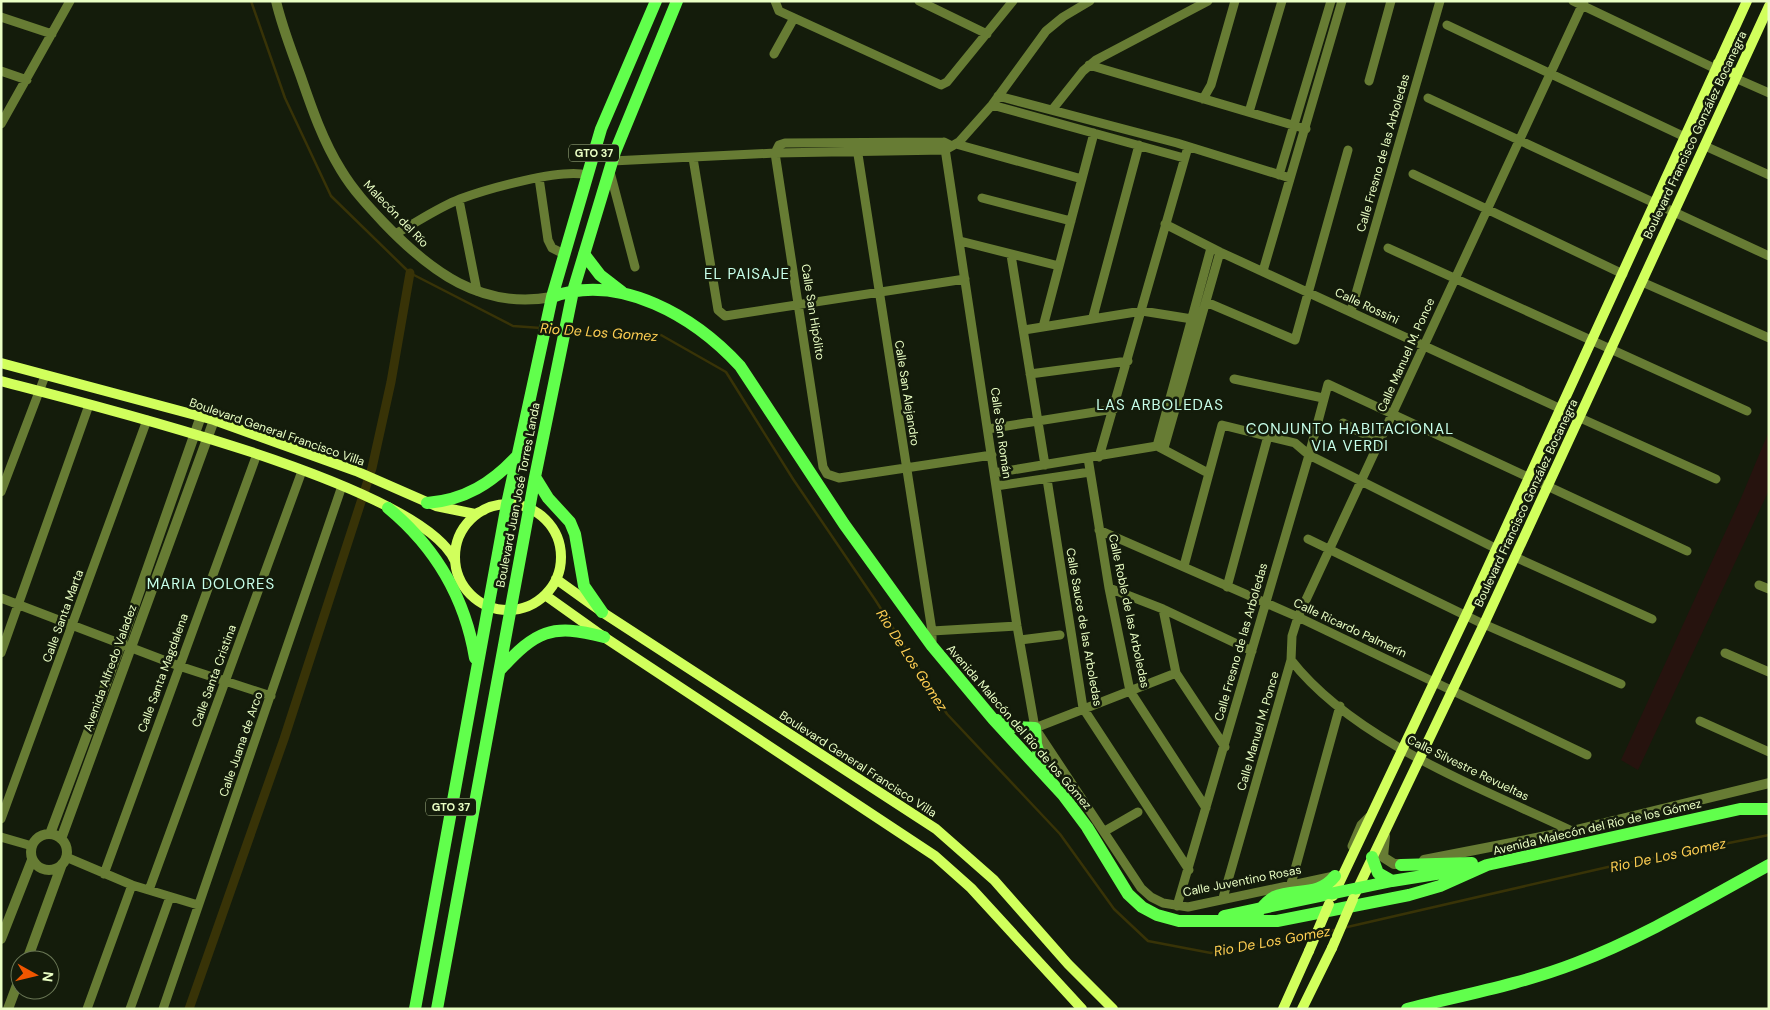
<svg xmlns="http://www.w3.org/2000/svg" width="1770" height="1010" font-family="'DM Sans',sans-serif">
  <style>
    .green { fill: #26130e }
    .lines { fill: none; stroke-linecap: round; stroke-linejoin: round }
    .stream { stroke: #383307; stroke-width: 2.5 }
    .canal { stroke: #383307; stroke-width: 9 }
    .minor { stroke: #677c34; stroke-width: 9 }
    .tertiary { stroke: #677c34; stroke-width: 10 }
    .secondary { stroke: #d1ff5c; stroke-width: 10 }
    .primary { stroke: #61ff4c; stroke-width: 12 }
    .secondary-bridge { stroke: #d1ff5c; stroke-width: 10 }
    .labels { text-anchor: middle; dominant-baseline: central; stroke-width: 5; stroke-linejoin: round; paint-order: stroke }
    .shield { fill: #141c0b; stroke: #aabb8d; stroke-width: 1 }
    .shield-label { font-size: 11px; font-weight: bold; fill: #eaffc5 }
    .street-label { font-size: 12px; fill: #eaffc5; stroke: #141c0b }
    .water-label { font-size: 14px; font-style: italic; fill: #ffcf53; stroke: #141c0b }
    .quarter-label { font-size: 15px; letter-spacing: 1px; fill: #c7ffea; stroke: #141c0b }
  </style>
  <rect width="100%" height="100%" fill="#141c0b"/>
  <path class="green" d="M1769,431v59l-131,280 -17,-10 120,-262z"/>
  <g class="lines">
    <path class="stream" d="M251,1l34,97 46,98 79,77 103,53 28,2
      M548,328l12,1
      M568,330l93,5 65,37 67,107 83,122 71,113 113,120 54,75 34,32 63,12 102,-18
      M1343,928l265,-61 161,-32
      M1321,933l17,-4"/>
    <path class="canal" d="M189,1009l95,-270 88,-271 19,-86 19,-109"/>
    <path class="minor" d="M775,1l4,10 162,74 6,-3 66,-81
      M919,1l68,33
      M1573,1l143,68
      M1,17l51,17
      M1447,25l238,112
      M774,54l20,-36
      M1089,65l217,64
      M1,71l26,9
      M1735,78l34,15
      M1369,81l22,-80
      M998,96l179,47 113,35
      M1428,98l341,158
      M1203,99l8,-14 24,-84
      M992,105l192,53
      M1052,110l31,-39 13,-11 112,-59
      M1249,112l33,-111
      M1,124l69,-123
      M944,142l73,484 18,102 106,160 10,9 12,6 25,4 146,-31
      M956,144l126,35
      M952,146l-8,-4 -159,1 -6,2 -4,8 48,314 4,7 12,4 153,-23
      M1705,146l64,29
      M857,148l75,483v15
      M693,158l25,152 7,6 240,-37
      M612,161l163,-8 170,-3 14,-8 33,-37 54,-74 17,-14 27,-16
      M610,172l25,95
      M1413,174l210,100
      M1279,175l52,-174
      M539,178l9,62 4,8 12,6
      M982,198l89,23
      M459,200l18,91
      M1165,224l55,28 339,156
      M395,234c21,-11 42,-26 65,-35 27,-10 101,-31 127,-24
      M960,241l99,25
      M1388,248l359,163
      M1011,255l34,210
      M1263,271l79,-270
      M1642,282l127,56
      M1206,302l89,38 53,-190
      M1351,311l89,-310
      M1093,317l46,-172
      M1043,327l51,-194
      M1024,330l118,-19 50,8
      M1030,374l98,-13
      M1234,379l89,19
      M1578,417l138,62
      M1343,423l37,20
      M988,429l126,-20
      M1157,446l54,-198
      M1164,448l56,-196
      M1099,457l89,-310
      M1088,458l21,130 21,103 76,117
      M994,473l163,-27 51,27
      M1047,479l36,229 106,162
      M996,486l94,-14
      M1,492l44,-116
      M1099,530l199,87 289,138
      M1308,539l171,83 142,62
      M1515,557l137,62
      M1184,566l38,-141 73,18 14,12 188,94
      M1759,585l10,4
      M1227,587l41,-151
      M1109,588l54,21 89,42
      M1,598l178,68 92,30
      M1163,609l13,64 49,74
      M932,631l85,-5
      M1020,640l40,-5
      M1,653l88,-248
      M1725,653l44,19
      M1291,660c63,81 190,128 281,171
      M1700,721l69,31
      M1035,728l141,-55
      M1,819l146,-399
      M1105,831l33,-19
      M1,837l31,9
      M1352,846l9,-21 8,-8
      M66,857l66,28 66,20
      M104,874l153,-420
      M1291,884l49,-178
      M149,890l153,-419
      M1223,898l68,-238 1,-24 6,-19 286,-616
      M1177,906l132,-451 19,-71 359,167
      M87,1009l45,-124
      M130,1009l40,-112
      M163,1009l179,-523"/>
    <path class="tertiary" d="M276,1c6,26 16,51 25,76 11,32 22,64 40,93 12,20 27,36 43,53 46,48 97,87 168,74
      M50,834l71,-190 80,-228
      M31 852a18 18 0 1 1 36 0a18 18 0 1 1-36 0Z
      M1385,836l-2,21 11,7h13
      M61,839l153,-419
      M1424,860l148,-29 197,-48
      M1,939l31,-79
      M27,960l35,-96
      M8,1009l12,-32"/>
    <path class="secondary" d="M1718,63l8,9 12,1
      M1,363l213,57 142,51 80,35 39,8 9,-4
      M1,381c86,23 420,103 454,180
      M455 557a53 53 0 1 1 106 0a53 53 0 1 1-106 0Z
      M556,579l46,33 334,217 58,51 74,84 45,45
      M545,595l59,42 331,219 36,32 111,121
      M1355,894l129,-270 285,-618
      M1333,896l133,-281 281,-614
      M1283,1009l26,-58
      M1302,1009l30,-61"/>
    <path class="primary" d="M584,254l16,21 22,17
      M552,297c68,-25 143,20 188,69l104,158 88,122 61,73 70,76 24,32 41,67 14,13 15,8 22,6h98l132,-26 31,-9 47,-21 253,-56h29
      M535,477l13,21 22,24 5,12 9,52 18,26
      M427,503c38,-3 65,-20 90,-47
      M388,508c47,39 77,90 87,150
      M500,670c36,-39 51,-47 104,-33
      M997,720l19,7 19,1 1,16 8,26
      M1372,857l6,16 14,8
      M1401,865l71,-2
      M1259,911c4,-5 9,-11 15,-14 21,-9 45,0 61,-21
      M1224,916l168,-35 75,-12
      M415,1009l92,-505 45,-207 49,-168 55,-128
      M437,1009l98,-532 38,-186 42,-139 62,-151
      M1407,1009c56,-14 115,-25 169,-46 66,-25 131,-64 193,-98"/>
    <path class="secondary-bridge" d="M1332,948l21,-49
      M1309,951l20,-47"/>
  </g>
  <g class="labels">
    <g class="shield">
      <rect x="569" y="144.5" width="50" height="17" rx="4"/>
      <rect x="426" y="798.5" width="50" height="17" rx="4"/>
    </g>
    <g class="shield-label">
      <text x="594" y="153">GTO 37</text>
      <text x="451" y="807">GTO 37</text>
    </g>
    <g class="street-label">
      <text transform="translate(1695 135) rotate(-65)">Boulevard Francisco González Bocanegra</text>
      <text transform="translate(1383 153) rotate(-74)">Calle Fresno de las Arboledas</text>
      <text transform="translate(396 214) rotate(46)">Malecón del Río</text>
      <text transform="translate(1367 306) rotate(25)">Calle Rossini</text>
      <text transform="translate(813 312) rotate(81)">Calle San Hipólito</text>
      <text transform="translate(1406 355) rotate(-66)">Calle Manuel M. Ponce</text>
      <text transform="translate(907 393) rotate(81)">Calle San Alejandro</text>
      <text transform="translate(277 432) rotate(19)">Boulevard General Francisco Villa</text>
      <text transform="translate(1001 433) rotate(82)">Calle San Román</text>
      <text transform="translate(518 495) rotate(-79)">Boulevard Juan José Torres Landa</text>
      <text transform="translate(1526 503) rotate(-65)">Boulevard Francisco González Bocanegra</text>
      <text transform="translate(1129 611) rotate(78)">Calle Roble de las Arboledas</text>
      <text transform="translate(63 616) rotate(-70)">Calle Santa Marta</text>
      <text transform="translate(1084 627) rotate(80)">Calle Sauce de las Arboledas</text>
      <text transform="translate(1350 628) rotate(25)">Calle Ricardo Palmerín</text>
      <text transform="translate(1241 642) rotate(-74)">Calle Fresno de las Arboledas</text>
      <text transform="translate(110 668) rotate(-70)">Avenida Alfredo Valadez</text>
      <text transform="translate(163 673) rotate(-70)">Calle Santa Magdalena</text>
      <text transform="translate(214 676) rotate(-70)">Calle Santa Cristina</text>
      <text transform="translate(1019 727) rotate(49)">Avenida Malecón del Río de los Gómez</text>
      <text transform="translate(1258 731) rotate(-74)">Calle Manuel M. Ponce</text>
      <text transform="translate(241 744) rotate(-71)">Calle Juana de Arco</text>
      <text transform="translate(858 764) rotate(33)">Boulevard General Francisco Villa</text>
      <text transform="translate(1468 768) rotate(26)">Calle Silvestre Revueltas</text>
      <text transform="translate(1597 827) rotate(-13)">Avenida Malecón del Río de los Gómez</text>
      <text transform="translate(1242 881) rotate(-11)">Calle Juventino Rosas</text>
    </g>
    <g class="water-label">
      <text transform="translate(599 332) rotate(4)">Rio De Los Gomez</text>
      <text transform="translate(912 660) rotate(57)">Rio De Los Gomez</text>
      <text transform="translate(1668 855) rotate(-12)">Rio De Los Gomez</text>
      <text transform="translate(1272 941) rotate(-10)">Rio De Los Gomez</text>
    </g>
    <g class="quarter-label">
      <text x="747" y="274">EL PAISAJE</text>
      <text x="1160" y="405">LAS ARBOLEDAS</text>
      <text x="1350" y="429">CONJUNTO HABITACIONAL<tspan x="1350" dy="17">VIA VERDI</tspan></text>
      <text x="211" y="584">MARIA DOLORES</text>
    </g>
  </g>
  <rect width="1770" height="1010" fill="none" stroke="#eaffc5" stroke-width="5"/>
  <g transform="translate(35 975) rotate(98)"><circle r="24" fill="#141c0b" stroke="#6a7755"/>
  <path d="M0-4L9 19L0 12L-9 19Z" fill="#f05600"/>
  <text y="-8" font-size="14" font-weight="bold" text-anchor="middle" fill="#eaffc5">N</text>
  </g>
</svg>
